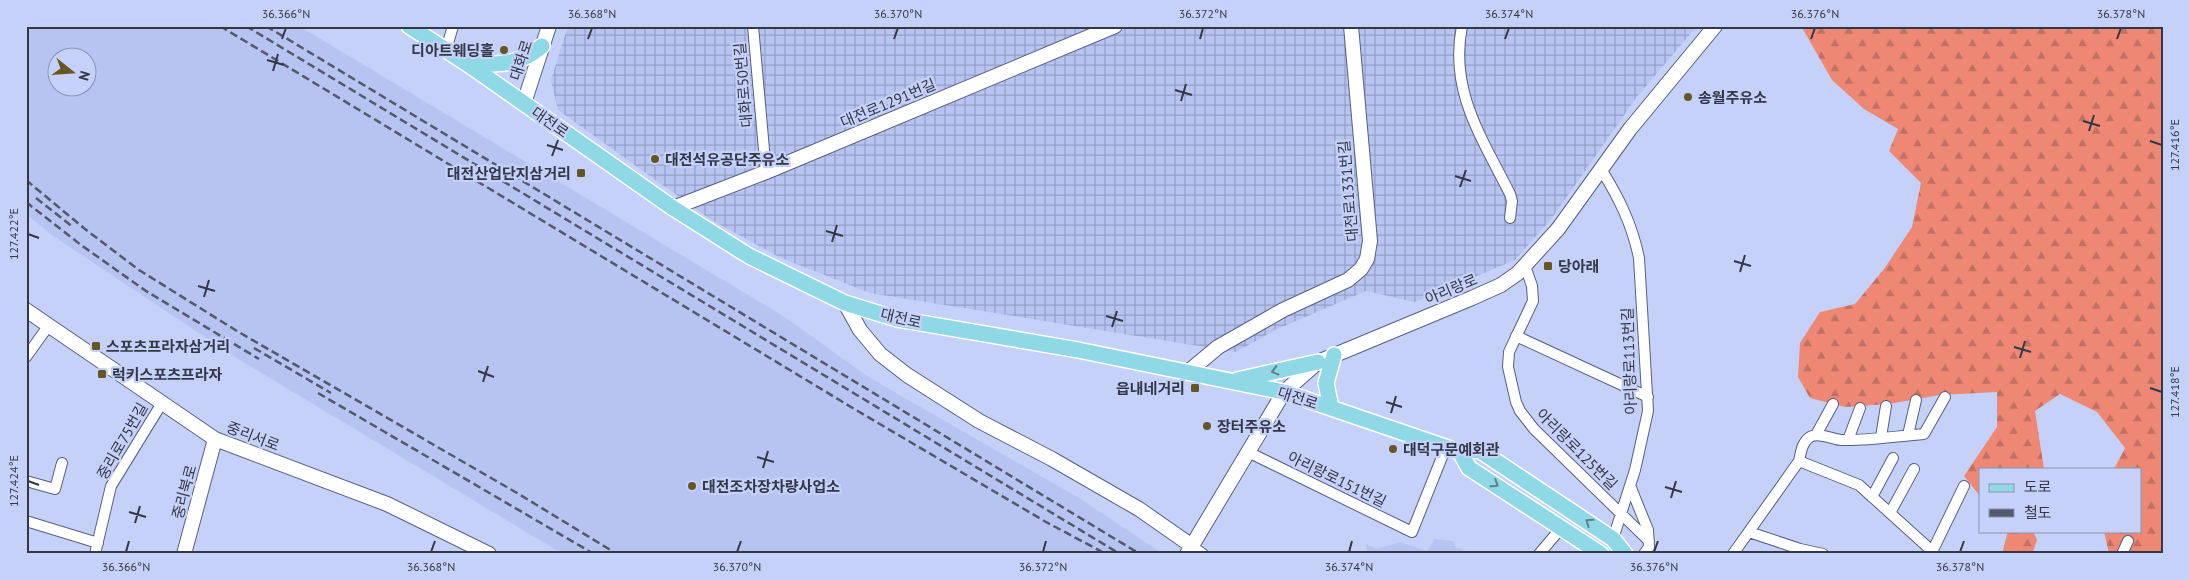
<svg xmlns="http://www.w3.org/2000/svg" width="2189" height="580" font-family="'PT Sans','Noto Sans KR',sans-serif">
  <style>
    .built { fill: #b7c4f1; fill-rule: evenodd }
    .industrial { fill: url(#industrial-grid) }
    .forest { fill: url(#forest-firs) }
    .lines { fill: none; stroke-linecap: round; stroke-linejoin: round }
    .street-casing { stroke: #566081; stroke-width: 12 }
    .secondary-casing { stroke: #566081; stroke-width: 16 }
    .primary-casing { stroke: #fff; stroke-width: 18 }
    .street { stroke: #fff; stroke-width: 10 }
    .secondary { stroke: #fff; stroke-width: 14 }
    .primary { stroke: #8fd8e5; stroke-width: 15 }
    .rail { stroke: #53596d; stroke-width: 2.5; stroke-dasharray: 8 4; stroke-linecap: butt }
    .oneway { stroke: #5c808e }
    .ticks { fill: none; stroke: #333847; stroke-width: 2 }
    .poi-dot { fill: #665623; stroke: #c5d1f8; stroke-width: 2 }
    .labels { text-anchor: middle; dominant-baseline: central; stroke-width: 4.5; stroke-linejoin: round; paint-order: stroke }
    .poi-label { font-size: 15px; font-weight: bold; fill: #333847; stroke: #c5d1f8; text-anchor: start }
    .street-label { font-size: 15px; fill: #333847; stroke: #c5d1f8 }
    .neatline { fill: none; stroke: #333847; stroke-width: 2 }
    .ticks-label { font-size: 12px; text-anchor: middle; fill: #333847 }
  </style>
  <defs>
    <pattern id="industrial-grid" width="8" height="8" patternUnits="userSpaceOnUse" patternTransform="scale(1.25)"><rect width="8" height="8" fill="#b7c4f1"/><path d="M0 4h8M4 0v8" fill="none" stroke="#95a0c5"/></pattern>
    <pattern id="forest-firs" width="22" height="20" patternUnits="userSpaceOnUse" patternTransform="scale(1.25)"><rect width="22" height="20" fill="#ee8874"/><path d="M5 1l3.5 6h-7zM16 11l3.5 6h-7z" fill="#c17061"/></pattern>
  </defs>
  <rect width="100%" height="100%" fill="#c5d1f8"/>
  <path class="built" d="M26,26h273l484,290 87,62 209,120 84,56h-600l-328,-197 -182,-121 -27,-22zM58,58h30v30h-30z
    M1435,539l18,2 3,7 6,1 1,5h-98l2,-3 -1,-7 11,5 23,-7 27,9z"/>
  <path class="industrial" d="M568,26h1129l-61,72 -84,120 -37,42 -100,42 -49,-11 -91,39 -39,22 -366,-59 -91,-36 -69,-38 -152,-109 -7,-30z"/>
  <path class="forest" d="M1801,26h362v528h-54l-5,-23h36v-62h-26l11,-21 -28,-36 -37,-18 -25,17 9,58h-64v27l-16,-20 33,-49v-35l-57,3 -52,9 -43,3 -35,-9 -12,-21 2,-34 20,-31 35,-8 29,-35 28,-42 9,-44 -32,-32 9,-22 -34,-20 -32,-29z
    M2008,531h25l4,9 -5,14h-30z"/>
  <g class="lines">
    <defs>
      <path id="street" d="M753,26l13,146
        M1462,26c-13,65 20,112 48,168l2,7 -2,17
        M446,50l7,-24
        M1601,169c18,29 31,55 38,89l9,153 -13,59 -22,69
        M1525,266l7,20 1,15 -24,51 -1,15 8,35 4,9 14,18 115,112
        M1516,336l132,61
        M26,357l23,-32
        M1816,435l17,-31
        M1908,435l8,-35
        M1881,437l5,-31
        M1848,440l12,-32
        M1248,452l164,80 34,-85
        M1799,461c2,-9 3,-19 11,-24 7,-5 23,2 31,3 27,1 56,-4 83,-6l21,-37
        M26,481l29,8 7,-26
        M1631,488l17,42 1,17 -5,7
        M1872,497l21,-39
        M1890,513l24,-44
        M26,521l72,22
        M1749,532l51,17 23,5
        M1192,546l11,8
        M95,554l16,-68 51,-83
        M1539,554l23,-27
        M1733,554l66,-93 60,24 73,66
        M1931,554l33,-68
        M2122,554l6,-13"/>
      <path id="secondary" d="M524,103l25,-77
        M673,208l93,-36 349,-146
        M845,303l15,27 20,24 27,21 72,46 73,38 87,50 53,37
        M26,310l189,129 172,65 102,50
        M1188,372l30,-25 65,-37 65,-30 13,-11 6,-10 3,-18 -19,-215
        M184,554l31,-115
        M1187,554l97,-162 34,-30 154,-64 29,-13 17,-12 40,-44 72,-100 85,-103"/>
      <path id="primary" d="M409,26l63,41 201,141 76,48 96,47 52,16 181,31 206,42 176,60 19,-2 134,89 12,15
        M469,65c29,-1 50,1 73,-19
        M1237,380l81,-18
        M1331,408l-5,-25 8,-28
        M1460,452l9,16 132,86"/>
    </defs>
    <use href="#street" class="street-casing"/>
    <use href="#secondary" class="secondary-casing"/>
    <use href="#primary" class="primary-casing"/>
    <use href="#street" class="street"/>
    <use href="#secondary" class="secondary"/>
    <use href="#primary" class="primary"/>
    <path class="rail" d="M220,26l636,384 190,112 60,32
      M246,26l874,528
      M266,26l874,528
      M26,180l59,49 54,41 98,61 280,162 100,61
      M36,198l37,29
      M26,202l55,43 65,46 113,68
      M254,348l77,45
      M318,393l276,161"/>
  </g>
  <defs><path id="oneway-chevron" d="M-2-3.5L2.5 0L-2 3.5" fill="none" stroke-width="1.6" stroke-linecap="round" stroke-linejoin="round" transform="scale(1.25)"/></defs>
  <g class="oneway">
    <use href="#oneway-chevron" transform="translate(1275 371) rotate(165)"/>
    <use href="#oneway-chevron" transform="translate(1495 484) rotate(33)"/>
    <use href="#oneway-chevron" transform="translate(1589 522) rotate(-146)"/>
  </g>
  <path class="ticks" d="M282,39l4,-11M588,39l4,-11M894,39l4,-11M1200,39l3,-11M1505,39l4,-11M1811,39l4,-11M2117,39l4,-11M267,60l17,5M273,71l5,-17M1175,90l17,5M1181,101l5,-17M2083,121l17,5M2089,131l5,-16M2150,141l12,4M547,145l16,5M552,156l6,-16M1455,176l16,5M1460,187l6,-17M826,231l17,5M28,234l11,4M832,242l5,-17M1734,261l17,5M1740,272l5,-17M198,286l17,5M204,297l5,-17M1106,316l17,5M1112,327l5,-16M2014,347l17,5M2020,358l5,-17M478,371l16,6M483,382l5,-16M2150,388l12,4M1386,402l16,5M1391,413l5,-17M757,457l17,5M763,468l5,-17M28,481l11,4M1665,487l17,5M1671,498l5,-17M129,512l17,5M135,523l5,-17M126,552l3,-11M431,552l4,-11M737,552l4,-11M1043,552l3,-11M1349,552l3,-11M1654,552l4,-11M1960,552l4,-11"/>
  <g class="poi-dot">
    <circle cx="504" cy="50" r="5"/>
    <circle cx="1688" cy="97" r="5"/>
    <circle cx="655" cy="159" r="5"/>
    <rect x="576" y="168" width="10" height="10" rx="2.5"/>
    <rect x="1543" y="261" width="10" height="10" rx="2.5"/>
    <rect x="91" y="341" width="10" height="10" rx="2.5"/>
    <rect x="97" y="369" width="10" height="10" rx="2.5"/>
    <rect x="1190" y="383" width="10" height="10" rx="2.5"/>
    <circle cx="1207" cy="426" r="5"/>
    <circle cx="1393" cy="449" r="5"/>
    <circle cx="692" cy="486" r="5"/>
  </g>
  <g class="labels">
    <g class="poi-label">
      <text x="494" y="50" text-anchor="end">디아트웨딩홀</text>
      <text x="1698" y="97">송월주유소</text>
      <text x="665" y="159">대전석유공단주유소</text>
      <text x="571" y="173" text-anchor="end">대전산업단지삼거리</text>
      <text x="1558" y="266">당아래</text>
      <text x="106" y="346">스포츠프라자삼거리</text>
      <text x="112" y="374">럭키스포츠프라자</text>
      <text x="1185" y="388" text-anchor="end">읍내네거리</text>
      <text x="1217" y="426">장터주유소</text>
      <text x="1403" y="449">대덕구문예회관</text>
      <text x="702" y="486">대전조차장차량사업소</text>
    </g>
    <g class="street-label">
      <text transform="translate(521 60) rotate(-72)">대화로</text>
      <text transform="translate(743 85) rotate(-95)">대화로50번길</text>
      <text transform="translate(888 103) rotate(-23)">대전로1291번길</text>
      <text transform="translate(550 122) rotate(35)">대전로</text>
      <text transform="translate(1348 191) rotate(-95)">대전로1331번길</text>
      <text transform="translate(1451 289) rotate(-23)">아리랑로</text>
      <text transform="translate(901 318) rotate(13)">대전로</text>
      <text transform="translate(1629 361) rotate(-92)">아리랑로113번길</text>
      <text transform="translate(1298 398) rotate(18)">대전로</text>
      <text transform="translate(253 436) rotate(21)">중리서로</text>
      <text transform="translate(122 441) rotate(-60)">중리로75번길</text>
      <text transform="translate(1577 449) rotate(45)">아리랑로125번길</text>
      <text transform="translate(1337 479) rotate(26)">아리랑로151번길</text>
      <text transform="translate(184 492) rotate(-75)">중리북로</text>
    </g>
  </g>
  <rect width="2189" height="580" fill="none" stroke="#c5d1f8" stroke-width="55"/>
  <rect x="1979" y="468" width="162" height="65" fill="#c5d1f8" stroke="#8b94b1"/>
  <rect x="1989" y="484" width="25" height="8" fill="#8fd8e5" stroke="#8b94b1"/>
  <text x="2024" y="492" font-size="15" fill="#333847">도로</text>
  <rect x="1989" y="509" width="25" height="8" fill="#53596d" stroke="#8b94b1"/>
  <text x="2024" y="518" font-size="15" fill="#333847">철도</text>
  <g transform="translate(72 72) rotate(107)"><circle r="24" fill="#c5d1f8" stroke="#8b94b1"/>
  <path d="M0-4L9 19L0 12L-9 19Z" fill="#665623"/>
  <text y="-8" font-size="14" font-weight="bold" text-anchor="middle" fill="#333847">N</text>
  </g>
  <rect x="28" y="28" width="2134" height="524" class="neatline"/>
  <g class="ticks-label">
    <text x="286" y="18">36.366°N</text>
    <text x="592" y="18">36.368°N</text>
    <text x="898" y="18">36.370°N</text>
    <text x="1203" y="18">36.372°N</text>
    <text x="1509" y="18">36.374°N</text>
    <text x="1815" y="18">36.376°N</text>
    <text x="2121" y="18">36.378°N</text>
    <text transform="translate(2175 145) rotate(-90)" y="4">127.416°E</text>
    <text transform="translate(14 234) rotate(-90)" y="4">127.422°E</text>
    <text transform="translate(2175 392) rotate(-90)" y="4">127.418°E</text>
    <text transform="translate(14 481) rotate(-90)" y="4">127.424°E</text>
    <text x="126" y="571">36.366°N</text>
    <text x="431" y="571">36.368°N</text>
    <text x="737" y="571">36.370°N</text>
    <text x="1043" y="571">36.372°N</text>
    <text x="1349" y="571">36.374°N</text>
    <text x="1654" y="571">36.376°N</text>
    <text x="1960" y="571">36.378°N</text>
  </g>
</svg>
